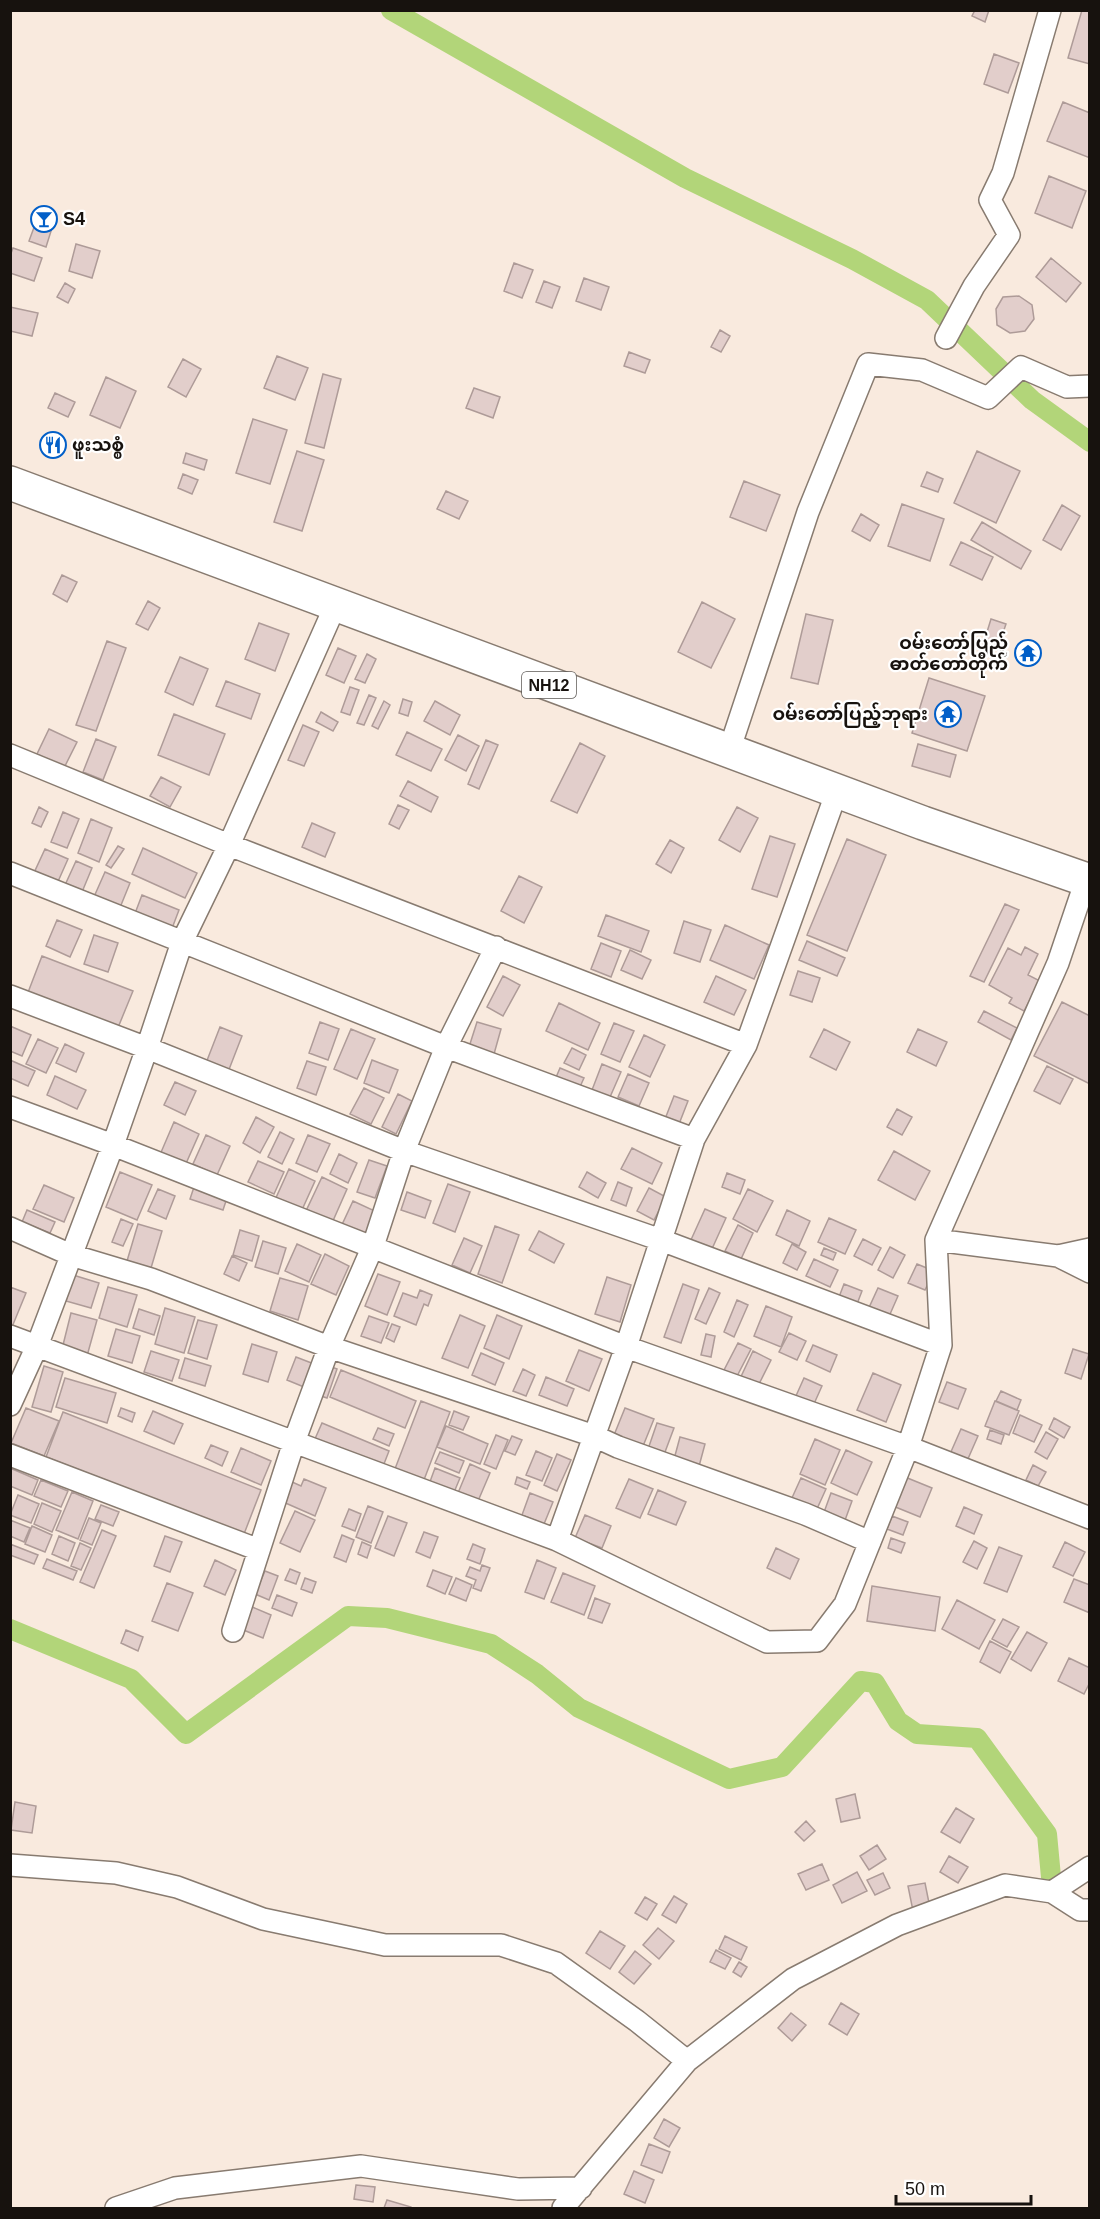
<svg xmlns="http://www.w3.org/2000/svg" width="1100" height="2219" font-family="Arial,'Noto Sans Myanmar',sans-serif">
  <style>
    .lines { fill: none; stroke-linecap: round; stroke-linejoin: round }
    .canal { stroke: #b2d579; stroke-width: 20 }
    .building { fill: #e2cecb; stroke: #ae9b98; stroke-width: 1.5 }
    .street-casing { stroke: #887b70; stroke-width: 24 }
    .highway-casing { stroke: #887b70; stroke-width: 36 }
    .street { stroke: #fff; stroke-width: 21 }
    .highway { stroke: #fff; stroke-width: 33 }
    .labels { text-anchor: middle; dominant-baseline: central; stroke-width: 4.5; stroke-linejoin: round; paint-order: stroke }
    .shield { fill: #fff; stroke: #5d5956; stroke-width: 1.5 }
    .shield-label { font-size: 16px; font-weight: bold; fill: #17120e }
    .poi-label { font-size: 18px; font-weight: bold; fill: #17120e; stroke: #fff; text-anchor: start }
  </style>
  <rect width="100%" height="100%" fill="#f9eade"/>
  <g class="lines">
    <path class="canal" d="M391,10l294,168 167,81 75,41 105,100 58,42
      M10,1629l121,50 55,55 162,-118 39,2 104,26 46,30 42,34 150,71 53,-12 79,-86 14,2 23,38 19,13 60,4 70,96 4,43"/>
  </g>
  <path class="building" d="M975,10h14l-4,12 -13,-6z
    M1082,10h8v54l-22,-6z
    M994,54l25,9 -11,30 -24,-9z
    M1063,102l27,11v45l-43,-17z
    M1049,176l37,15 -14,37 -37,-15z
    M36,222l16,6 -6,19 -17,-6z
    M76,244l24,7 -8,27 -23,-7z
    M13,248l29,10 -8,23 -24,-8v-17z
    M1051,258l30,25 -15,19 -30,-25z
    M514,263l19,7 -11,28 -18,-7z
    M584,278l25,9 -8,23 -25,-9z
    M544,281l16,6 -8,21 -16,-6z
    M65,283l10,6 -7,14 -11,-6z
    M1019,296l13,9 2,14 -9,12 -15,2 -13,-8 -1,-16 7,-12z
    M10,307l28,6 -6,23 -22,-5z
    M720,330l10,6 -9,16 -10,-5z
    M629,352l21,8 -5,13 -21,-7z
    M277,356l31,12 -13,32 -31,-12z
    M183,359l18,10 -15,28 -18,-10z
    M323,374l18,5 -17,69 -19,-5z
    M106,377l30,14 -16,37 -30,-13z
    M474,388l26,9 -7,21 -27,-10z
    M55,393l20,9 -7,15 -20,-9z
    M253,419l34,11 -17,54 -34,-11z
    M297,451l27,9 -22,71 -28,-9z
    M977,451l43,20 -24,52 -42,-20z
    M186,453l21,7 -3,10 -21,-7z
    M927,472l16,7 -5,13 -17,-6z
    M183,474l15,6 -6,14 -14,-6z
    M744,481l36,14 -14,36 -36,-14z
    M446,491l22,10 -9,18 -22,-10z
    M902,504l42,15 -14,42 -42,-15z
    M1062,505l18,11 -19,34 -18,-10z
    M861,514l18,11 -9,16 -18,-10z
    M982,522l49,29 -10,18 -50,-29z
    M961,542l32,15 -11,23 -32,-15z
    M62,575l15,7 -10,20 -14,-8z
    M148,601l12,7 -12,22 -12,-6z
    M702,602l33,17 -24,49 -33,-16z
    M806,614l27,6 -15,64 -27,-6z
    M991,619l15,5 -9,26 -14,-5z
    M259,623l30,11 -14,37 -30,-12z
    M107,641l19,7 -30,83 -20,-6z
    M338,648l18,8 -12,27 -18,-8z
    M367,654l9,5 -11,24 -10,-4z
    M180,657l28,12 -15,36 -28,-13z
    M929,678l56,18 -18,55 -55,-18z
    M226,681l34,13 -9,25 -35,-13z
    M350,687l9,3 -9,25 -9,-3z
    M369,695l7,3 -12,27 -7,-2z
    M403,699l9,3 -4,14 -9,-3z
    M384,701l6,4 -12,24 -6,-3z
    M435,701l25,14 -10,20 -26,-14z
    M321,712l17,10 -5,9 -17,-9z
    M174,714l51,20 -16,41 -51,-20z
    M303,725l16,7 -15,34 -16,-6z
    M49,729l28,13 -13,26 -27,-14z
    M407,732l35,17 -11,22 -35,-16z
    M458,735l21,11 -13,25 -21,-11z
    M96,739l20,8 -13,33 -20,-8z
    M486,740l12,5 -19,44 -11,-5z
    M580,743l25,13 -28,57 -26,-12z
    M918,744l38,11 -6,22 -38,-11z
    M161,777l20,10 -11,20 -20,-11z
    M408,781l30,16 -7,15 -31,-16z
    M398,805l11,5 -10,19 -10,-5z
    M39,807l9,5 -7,15 -9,-4z
    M737,807l21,11 -18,34 -21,-12z
    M63,812l16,7 -12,29 -16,-6z
    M91,819l21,9 -13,34 -21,-9z
    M312,823l23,10 -10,24 -23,-10z
    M770,836l25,8 -18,53 -25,-8z
    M847,839l39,16 -39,96 -40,-16z
    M670,840l14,8 -13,25 -15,-9z
    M118,846l6,3 -13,19 -5,-3z
    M143,848l54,25 -12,25 -53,-24z
    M45,849l23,10 -12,27 -23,-11z
    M76,861l16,7 -10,24 -17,-7z
    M105,872l25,11 -11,27 -26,-11z
    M519,876l23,11 -18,36 -23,-12z
    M142,895l37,15 -8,21 -37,-15z
    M1005,904l14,6 -35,72 -14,-6z
    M606,915l43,16 -8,21 -43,-16z
    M57,920l25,10 -12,27 -24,-11z
    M684,921l27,9 -11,32 -26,-9z
    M725,925l44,20 -15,34 -44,-19z
    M94,935l24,8 -10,29 -24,-8z
    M807,941l38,17 -8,18 -38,-16z
    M601,943l20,8 -10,26 -20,-8z
    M1025,947l13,7 -10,21 12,6 -16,30 -15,-8 3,-5 -23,-13 19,-37 13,7z
    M630,950l21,10 -9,19 -21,-9z
    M42,956l91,35 -16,39 -90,-35z
    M798,971l22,7 -8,24 -22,-7z
    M503,976l17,9 -17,31 -16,-9z
    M716,976l30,14 -12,25 -30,-13z
    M1062,1002l28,14v68l-56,-28z
    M559,1003l41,20 -12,27 -42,-19z
    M984,1011l33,17 -6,12 -33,-18z
    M320,1022l19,7 -11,31 -19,-7z
    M477,1022l24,7 -7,25 -25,-7z
    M614,1023l20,8 -14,31 -19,-8z
    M10,1026l21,9 -9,21 -12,-5z
    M220,1027l22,9 -14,36 -22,-9z
    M351,1029l24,10 -18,40 -23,-10z
    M824,1029l26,13 -14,28 -26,-13z
    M918,1029l29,13 -11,24 -29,-14z
    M644,1035l21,10 -15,32 -21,-10z
    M38,1039l20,9 -12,25 -20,-9z
    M65,1044l19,9 -8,19 -20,-9z
    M572,1048l14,7 -7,15 -15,-7z
    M10,1060l25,11 -7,15 -18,-8z
    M372,1060l26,10 -9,23 -25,-10z
    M307,1061l19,6 -10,28 -19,-7z
    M602,1064l19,8 -11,25 -18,-7z
    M1047,1066l26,13 -13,25 -26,-13z
    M560,1068l24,10 -6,13 -24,-9z
    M628,1074l21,9 -10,23 -21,-9z
    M55,1076l31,14 -9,19 -30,-14z
    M175,1082l21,9 -11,24 -21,-10z
    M364,1088l20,10 -13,26 -21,-10z
    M398,1094l14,7 -16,33 -14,-7z
    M674,1096l14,5 -9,23 -14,-5z
    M897,1109l15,8 -10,18 -15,-8z
    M256,1117l18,10 -14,26 -17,-10z
    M174,1122l25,12 -15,34 -25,-11z
    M280,1132l14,7 -12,25 -14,-7z
    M206,1135l24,11 -13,29 -24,-11z
    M308,1135l22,9 -13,28 -21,-9z
    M632,1148l30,15 -10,21 -31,-15z
    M894,1151l36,20 -15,29 -37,-20z
    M339,1154l18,9 -9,20 -18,-9z
    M369,1160l18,6 -12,32 -18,-6z
    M258,1161l26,11 -10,22 -26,-12z
    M289,1169l26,12 -14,31 -26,-12z
    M120,1172l32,13 -15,35 -31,-13z
    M587,1172l19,11 -8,15 -19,-11z
    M727,1173l18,7 -5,14 -18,-7z
    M322,1177l25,12 -15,34 -26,-12z
    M196,1181l33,11 -6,18 -33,-11z
    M618,1182l14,6 -6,18 -15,-6z
    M448,1184l22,8 -15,40 -22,-9z
    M44,1185l30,13 -10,24 -31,-13z
    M649,1188l17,9 -12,23 -17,-9z
    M158,1189l17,7 -9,23 -18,-8z
    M748,1189l25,12 -16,31 -24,-13z
    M407,1192l24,9 -6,17 -24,-8z
    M353,1201l24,11 -13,28 -24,-11z
    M705,1209l21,9 -15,33 -21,-9z
    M27,1210l28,12 -5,11 -28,-11z
    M787,1210l23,11 -11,25 -23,-11z
    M829,1218l27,12 -11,24 -27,-12z
    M121,1219l12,5 -10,22 -11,-4z
    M138,1224l24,7 -11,37 -24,-7z
    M738,1225l15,8 -12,26 -16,-8z
    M495,1226l24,9 -17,48 -24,-9z
    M240,1230l19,6 -7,25 -19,-6z
    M539,1231l25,13 -10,19 -25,-13z
    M464,1238l18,8 -12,27 -18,-8z
    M863,1239l18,9 -9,17 -18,-9z
    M263,1241l23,7 -8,26 -23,-7z
    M297,1244l24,11 -12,27 -24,-11z
    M792,1244l14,8 -9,18 -14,-7z
    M890,1247l15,8 -12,23 -15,-8z
    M824,1248l12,5 -3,7 -12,-5z
    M325,1254l24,12 -13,29 -25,-11z
    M232,1256l15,7 -8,18 -15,-7z
    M814,1259l24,11 -8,17 -24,-11z
    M917,1264l17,7 -9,19 -17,-7z
    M378,1274l22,8 -13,33 -22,-9z
    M73,1275l26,8 -8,25 -25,-7z
    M607,1277l24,8 -11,37 -25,-8z
    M280,1278l28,8 -10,34 -28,-9z
    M683,1284l16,6 -18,53 -17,-6z
    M844,1284l18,7 -5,13 -18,-7z
    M10,1287l16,6 -14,34 -2,-1z
    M108,1287l29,8 -10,32 -28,-9z
    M709,1288l11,5 -14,31 -11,-5z
    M878,1288l20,8 -11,25 -20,-9z
    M420,1290l12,5 -4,11 -4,-2 -8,21 -22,-9 9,-23 14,5z
    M737,1300l11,5 -14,32 -10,-5z
    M766,1306l26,11 -11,30 -27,-11z
    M165,1308l30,9 -11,36 -29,-9z
    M139,1309l21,7 -6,19 -21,-7z
    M71,1313l26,7 -10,36 -25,-7z
    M460,1315l25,11 -17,42 -26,-10z
    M497,1315l25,11 -13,33 -25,-11z
    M369,1316l20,7 -8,20 -20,-7z
    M198,1320l19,5 -10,34 -19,-6z
    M392,1324l8,3 -6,15 -8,-4z
    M116,1329l24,7 -8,27 -24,-7z
    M789,1333l17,8 -9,19 -18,-8z
    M706,1334l9,2 -4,21 -10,-2z
    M738,1343l13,6 -16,31 -13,-6z
    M252,1344l25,8 -9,30 -25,-8z
    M813,1345l24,10 -7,17 -24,-11z
    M1073,1349l16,5 -8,25 -16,-6z
    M579,1350l23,9 -13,32 -23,-10z
    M151,1351l28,9 -7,21 -28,-9z
    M753,1351l18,9 -12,24 -9,-5 -4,8 -8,-4z
    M481,1353l23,10 -9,22 -23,-10z
    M296,1357l18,7 -10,23 -17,-7z
    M185,1358l26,8 -6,20 -26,-8z
    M326,1365l11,4 -10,29 -12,-4z
    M44,1366l19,6 -12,40 -19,-5z
    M523,1369l12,6 -9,21 -13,-5z
    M341,1370l75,31 -11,27 -75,-31z
    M873,1373l28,12 -15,37 -29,-12z
    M546,1377l28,12 -7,17 -28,-11z
    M65,1378l51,15 -9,30 -51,-16z
    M804,1378l18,8 -9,20 -18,-8z
    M947,1382l19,7 -8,20 -19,-7z
    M1001,1391l20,9 -4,10 -21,-9z
    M421,1401l29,11 -28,73 -29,-11z
    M995,1401l24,10 -10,24 -24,-9z
    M26,1408l33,13 -15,35 -33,-13z
    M121,1408l14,5 -3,9 -14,-6z
    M625,1408l29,11 -13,32 -29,-11z
    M153,1411l30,13 -9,20 -30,-13z
    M454,1411l15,6 -6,13 -14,-5z
    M63,1412l198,78 -17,44 -198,-77z
    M1020,1415l22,10 -8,17 -21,-9z
    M1054,1418l16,9 -6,11 -15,-9z
    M322,1423l67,28 -7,18 -68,-28z
    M657,1423l17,5 -12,32 -16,-5z
    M446,1426l42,18 -8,20 -43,-17z
    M378,1428l16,6 -5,12 -16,-7z
    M961,1429l17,7 -11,25 -17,-7z
    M990,1430l14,5 -3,9 -14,-5z
    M1046,1432l12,7 -11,20 -12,-7z
    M496,1435l12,5 -12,29 -12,-5z
    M512,1436l10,4 -7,15 -10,-4z
    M680,1437l25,7 -7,26 -25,-7z
    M815,1439l25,11 -15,35 -25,-11z
    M211,1445l17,7 -6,14 -17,-8z
    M241,1448l30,13 -10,24 -30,-13z
    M846,1450l26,12 -15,33 -26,-12z
    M536,1451l16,7 -10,23 -16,-6z
    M440,1452l24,9 -5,12 -24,-10z
    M557,1454l14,6 -14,31 -13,-6z
    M470,1464l20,9 -12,28 -20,-8z
    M1033,1465l13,7 -8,14 -12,-6z
    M10,1468l28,12 -6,15 -22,-9z
    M435,1468l25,10 -8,19 -24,-10z
    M517,1477l13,5 -3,7 -12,-5z
    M905,1477l27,11 -12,29 -27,-11z
    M801,1478l25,11 -10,22 -25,-11z
    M304,1479l22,9 -11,28 -34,-15 9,-20 11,5z
    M629,1479l24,10 -13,29 -24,-10z
    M41,1480l27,11 -7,16 -27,-11z
    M658,1490l28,12 -10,23 -28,-11z
    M72,1492l21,9 -15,38 -22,-9z
    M530,1493l23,9 -9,22 -22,-9z
    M831,1493l21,8 -8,22 -21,-8z
    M18,1495l21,9 -8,19 -21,-8z
    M42,1503l19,8 -9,21 -18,-8z
    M101,1505l18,7 -6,14 -18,-7z
    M368,1506l15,6 -12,31 -15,-6z
    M964,1507l18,8 -8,19 -18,-8z
    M349,1509l12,5 -6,17 -13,-5z
    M295,1511l20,9 -15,32 -20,-9z
    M585,1515l26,11 -9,22 -27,-10z
    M388,1516l19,7 -13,33 -19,-8z
    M892,1516l16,6 -5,13 -16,-6z
    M89,1518l12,5 -9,22 -12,-5z
    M10,1520l20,8 -6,14 -14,-6z
    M32,1526l20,9 -7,17 -20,-8z
    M102,1530l14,6 -22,52 -14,-6z
    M424,1532l14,5 -8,21 -14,-6z
    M342,1535l12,5 -8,22 -12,-5z
    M59,1536l16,7 -7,18 -16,-7z
    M165,1536l17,6 -12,30 -16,-6z
    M891,1538l14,5 -4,10 -13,-5z
    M974,1541l13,7 -10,21 -14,-7z
    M362,1542l9,4 -4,12 -9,-4z
    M1065,1542l20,10 -12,24 -20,-9z
    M80,1543l11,5 -10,22 -10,-4z
    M10,1544l28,11 -4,9 -24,-9z
    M473,1544l12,5 -5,15 -13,-5z
    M999,1547l23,9 -15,36 -23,-9z
    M776,1548l23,11 -9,20 -23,-11z
    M47,1559l30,12 -4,9 -30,-12z
    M215,1560l21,10 -11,25 -21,-9z
    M537,1560l19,8 -12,31 -19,-7z
    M482,1565l8,3 -9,23 -8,-3 3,-8 -10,-4 4,-9 10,4z
    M290,1569l10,4 -4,11 -11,-4z
    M433,1570l19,7 -7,17 -18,-8z
    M265,1571l13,5 -9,24 -14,-6z
    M563,1573l32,13 -11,29 -33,-13z
    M305,1578l11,4 -4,11 -11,-4z
    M456,1578l16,7 -6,16 -17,-7z
    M1074,1579l16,6v28l-26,-11z
    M167,1583l26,10 -15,38 -26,-10z
    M872,1586l68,11 -5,34 -68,-10z
    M277,1595l20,8 -5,13 -20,-8z
    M595,1598l15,6 -8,19 -14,-5z
    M957,1600l38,20 -16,29 -37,-20z
    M250,1606l21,9 -8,23 -22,-9z
    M1003,1619l16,8 -12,20 -15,-8z
    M126,1630l17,7 -5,14 -17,-8z
    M1027,1632l20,11 -16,28 -20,-12z
    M990,1641l21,11 -11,21 -20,-11z
    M1069,1658l21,10v14l-6,12 -26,-13z
    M855,1794l5,24 -19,4 -5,-23z
    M15,1802l21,4 -4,27 -21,-3z
    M956,1808l18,11 -14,24 -19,-11z
    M806,1821l9,10 -11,10 -9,-9z
    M877,1845l9,14 -17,11 -9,-14z
    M949,1856l19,11 -10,16 -18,-11z
    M822,1864l7,16 -23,10 -8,-16z
    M857,1872l10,19 -25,12 -9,-18z
    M883,1873l7,15 -15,7 -8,-15z
    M925,1883l5,25 -17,3 -5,-25z
    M674,1896l13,8 -11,19 -14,-8z
    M645,1897l12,7 -10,16 -12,-7z
    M658,1928l16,13 -15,18 -16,-14z
    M600,1931l25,15 -15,23 -24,-16z
    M725,1936l22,11 -6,13 -22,-11z
    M716,1950l15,8 -6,11 -15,-7z
    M635,1951l16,13 -17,20 -15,-12z
    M739,1962l8,5 -6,10 -8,-5z
    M841,2003l18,11 -12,21 -18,-11z
    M791,2013l15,12 -14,16 -14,-13z
    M664,2119l16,9 -11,19 -15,-9z
    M649,2144l21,8 -8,21 -21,-8z
    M634,2171l20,9 -9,23 -21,-9z
    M356,2185l19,2 -2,15 -19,-3z
    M387,2200l24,7v1h-27z"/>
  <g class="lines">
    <defs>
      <path id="street" d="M946,338l28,-52 35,-51 -19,-35 13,-27 47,-163
        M729,751l79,-239 60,-148 54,6 66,28 33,-31 46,20 23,-1
        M10,755l219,90 517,200
        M10,873l436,174 248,92
        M10,996l137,52 257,103 257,89 280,105
        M10,1107l103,38 513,202 282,100 182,71
        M10,1228l61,27 80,24 178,68 265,89 24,11 187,67 65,28
        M936,1240l122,16 32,16
        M1058,1256l32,-7
        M10,1336l547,204 210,102 50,-1 28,-37 63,-157 33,-102 -5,-105 122,-277 28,-83
        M10,1405l27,-59 76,-201 34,-97 35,-106 47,-97 107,-241
        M10,1455l249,95
        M557,1540l69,-193 68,-208 52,-94 91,-254
        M233,1631l61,-189 35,-95 44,-101 31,-95 42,-104 50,-100
        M10,1865l106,8 61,14 86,32 122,26h116l55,18 81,58 50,40
        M1052,1892l38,-25
        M116,2208l59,-20 186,-22 157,23 63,-1
        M563,2208l124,-147 106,-82 104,-54 108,-40 47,7 28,18h10"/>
      <path id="highway" d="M10,483l913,340 167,58"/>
    </defs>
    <use href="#street" class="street-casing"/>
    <use href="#highway" class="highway-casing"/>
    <use href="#street" class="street"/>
    <use href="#highway" class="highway"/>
  </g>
  <defs>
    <symbol id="bar-ring" viewBox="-11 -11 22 22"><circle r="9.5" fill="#fff" stroke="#025fc8" stroke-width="1.5"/><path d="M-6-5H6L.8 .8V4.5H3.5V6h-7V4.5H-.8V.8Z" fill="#025fc8"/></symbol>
    <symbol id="restaurant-ring" viewBox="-11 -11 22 22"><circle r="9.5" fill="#fff" stroke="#025fc8" stroke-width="1.5"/><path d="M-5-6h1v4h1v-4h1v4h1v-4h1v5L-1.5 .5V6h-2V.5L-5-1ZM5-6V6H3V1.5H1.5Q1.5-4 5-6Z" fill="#025fc8"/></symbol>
    <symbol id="temple-ring" viewBox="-11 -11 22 22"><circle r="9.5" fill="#fff" stroke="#025fc8" stroke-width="1.5"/><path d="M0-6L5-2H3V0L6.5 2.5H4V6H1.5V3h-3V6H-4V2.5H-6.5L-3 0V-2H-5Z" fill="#025fc8"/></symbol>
  </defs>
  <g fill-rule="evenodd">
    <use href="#bar-ring" x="29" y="204" width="30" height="30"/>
    <use href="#restaurant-ring" x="38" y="430" width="30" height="30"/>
    <use href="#temple-ring" x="1013" y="638" width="30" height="30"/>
    <use href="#temple-ring" x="933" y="699" width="30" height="30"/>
  </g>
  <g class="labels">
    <rect class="shield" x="522" y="672" width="54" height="26" rx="4.5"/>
    <g class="shield-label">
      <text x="549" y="685">NH12</text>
    </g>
    <g class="poi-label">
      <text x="63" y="219">S4</text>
      <text x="72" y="445">ဖူးသစ္စံ</text>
      <text x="1008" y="643" text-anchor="end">ဝမ်းတော်ပြည့်<tspan x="1008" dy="21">ဓာတ်တော်တိုက်</tspan></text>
      <text x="928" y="714" text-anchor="end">ဝမ်းတော်ပြည့်ဘုရား</text>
    </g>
  </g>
  <rect width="1100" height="2219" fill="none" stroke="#17120e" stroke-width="24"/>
  <path d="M896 2195v9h135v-9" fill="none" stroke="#17120e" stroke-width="3"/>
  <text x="905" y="2195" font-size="18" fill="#17120e" stroke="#ffffff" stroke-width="4.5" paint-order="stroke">50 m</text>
</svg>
